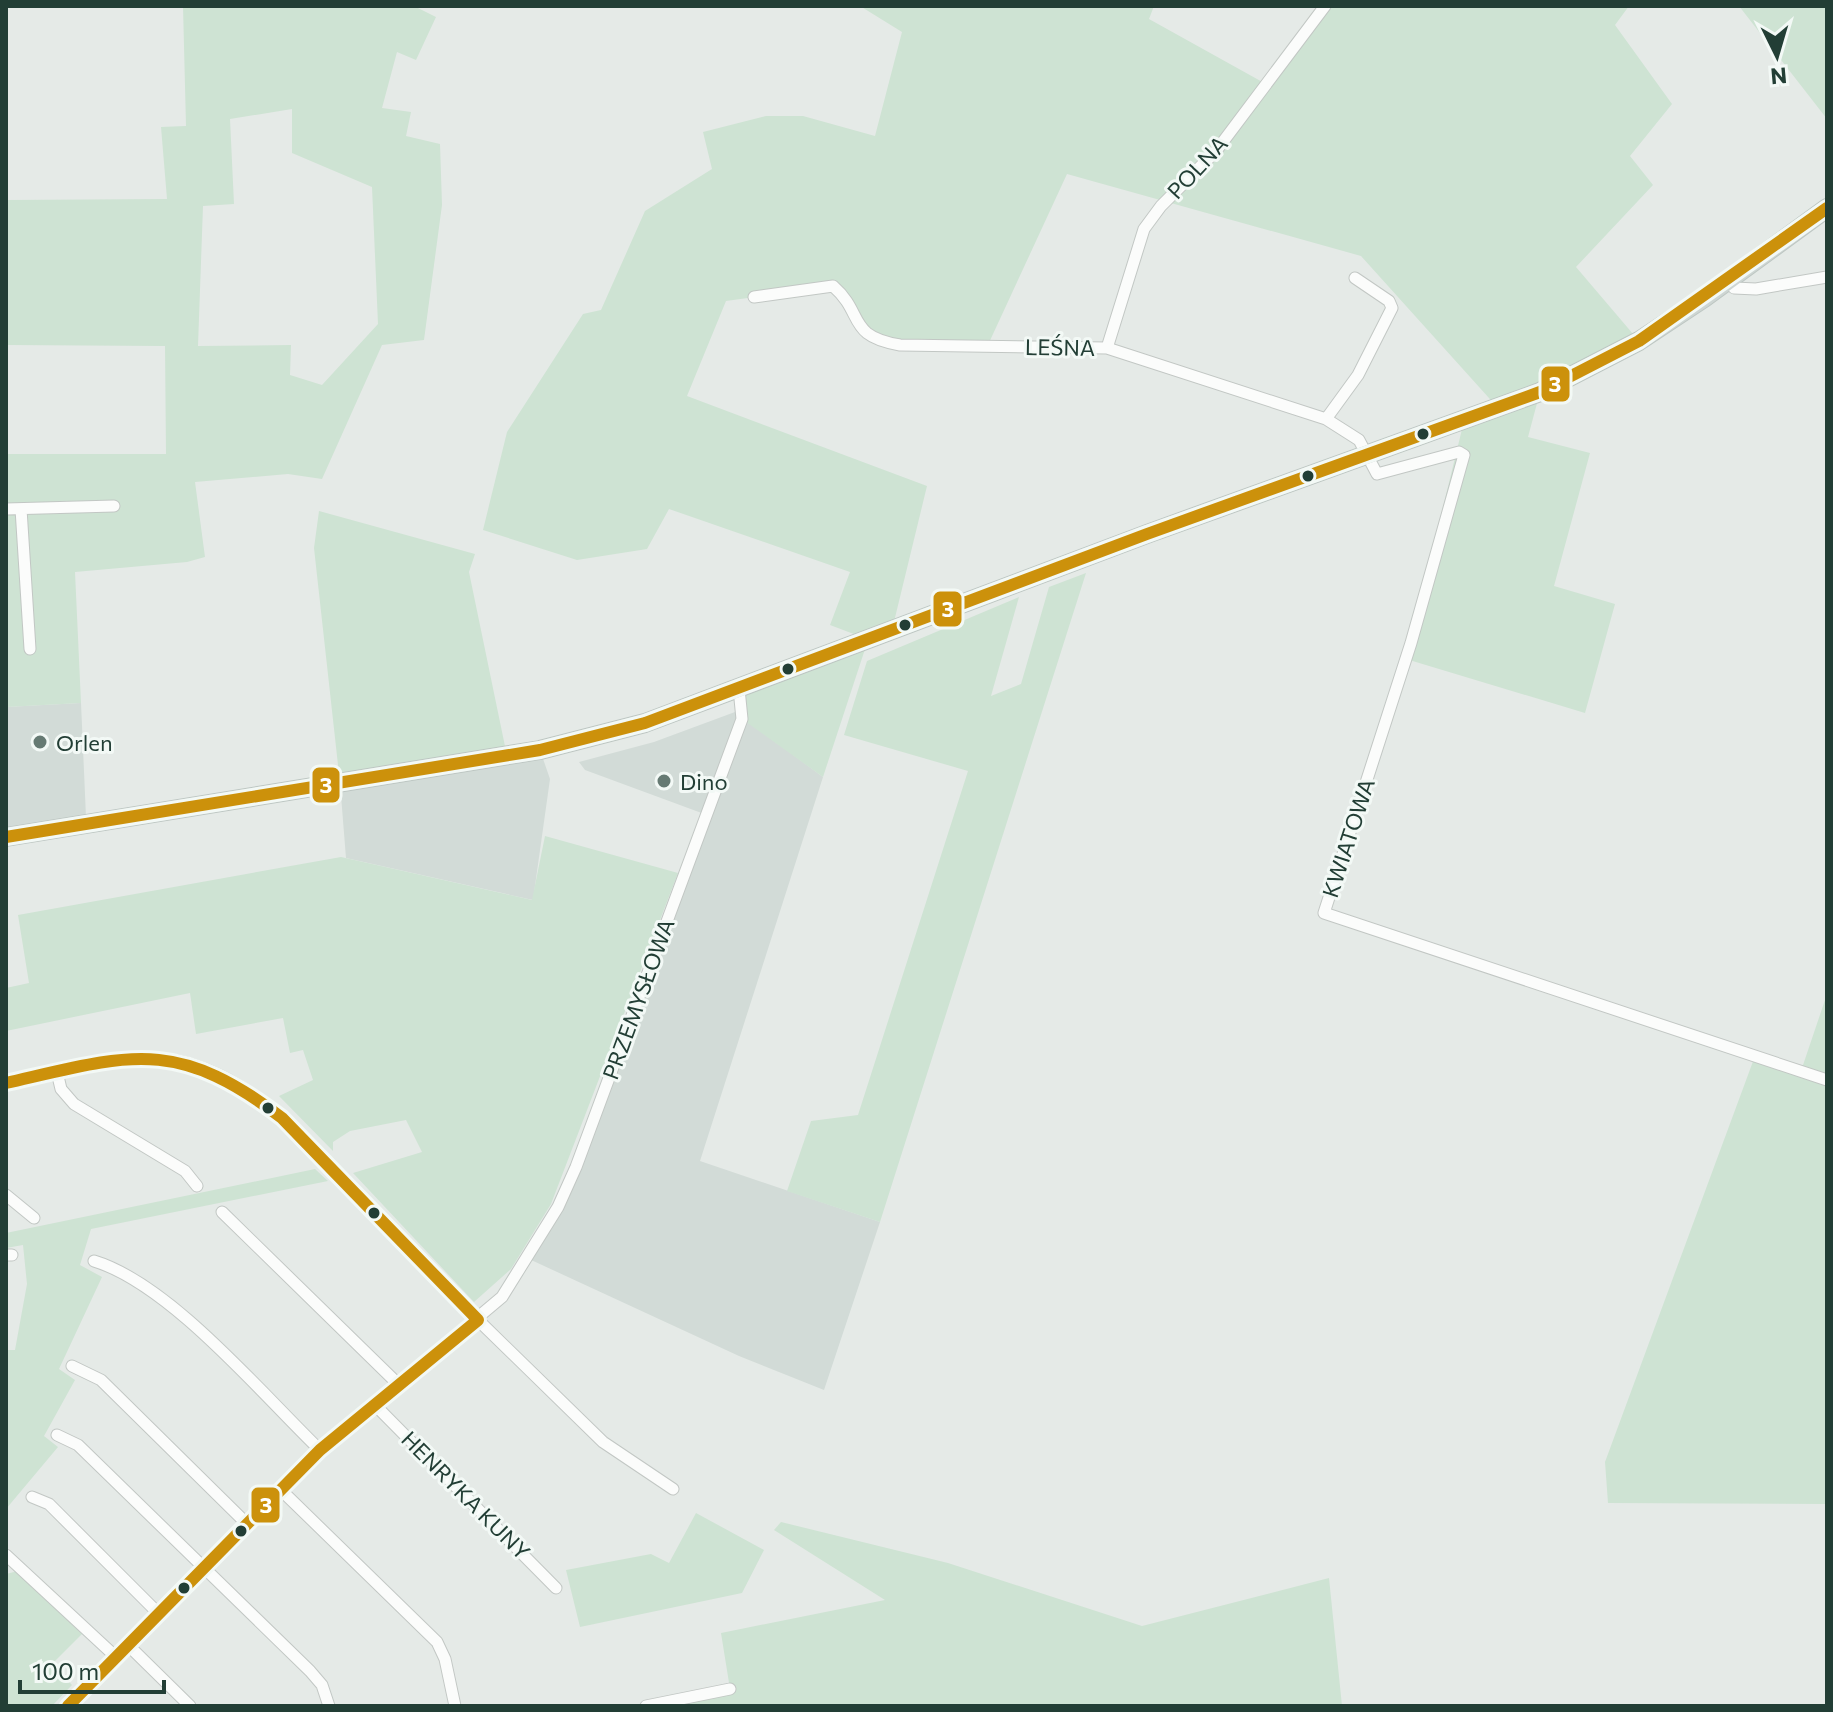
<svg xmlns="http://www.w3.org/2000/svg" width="1833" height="1712" font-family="Commissioner,sans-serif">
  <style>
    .built { fill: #d2dbd7 }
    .green { fill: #cee3d3; fill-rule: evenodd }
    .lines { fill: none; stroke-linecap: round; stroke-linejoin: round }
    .street-casing { stroke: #c2c7c4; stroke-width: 13 }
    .primary-casing { stroke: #bdc6c2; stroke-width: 20 }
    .street { stroke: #fbfcfb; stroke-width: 11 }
    .primary { stroke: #ced6d3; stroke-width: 18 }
    .bus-1-casing { stroke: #f3f9f6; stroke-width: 18 }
    .bus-1 { stroke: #cc910b; stroke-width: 12 }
    .bus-dot { fill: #223e35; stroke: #f3f9f6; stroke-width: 3 }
    .poi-dot { fill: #667a73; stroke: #f3f9f6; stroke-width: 3 }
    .labels { text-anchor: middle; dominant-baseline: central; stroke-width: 6; stroke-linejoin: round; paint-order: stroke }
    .street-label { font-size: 22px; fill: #223e35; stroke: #f3f9f6 }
    .poi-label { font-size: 22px; fill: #223e35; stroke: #f3f9f6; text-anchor: start }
    .line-badge { stroke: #f3f9f6; stroke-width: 3 }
    .badge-label { font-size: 22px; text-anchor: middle; font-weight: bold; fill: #fff }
  </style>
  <rect width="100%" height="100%" fill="#e5eae7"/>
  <path class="built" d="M81,703l5,114 -80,15v-125z
    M735,712l88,65 -123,384 180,61 -56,168 -85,-34 -210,-97 29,-52 149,-392 -122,-45 -6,-8 75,-20z
    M540,750l10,29 -17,121 -187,-42 -6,-75z"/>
  <path class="green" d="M183,6h231l22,11 -20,43 -19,-8 -15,56 29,4 -5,24 34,8 2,61 -18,135 -42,5 -60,134 -34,-5 -93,8 10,75 -18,5 -112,10 6,131 -75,4v-253h160l-1,-108 -159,-1v-145l161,-1 -6,-72 25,-1zM292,109v44l80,34 6,137 -56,61 -32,-10 1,-30 -93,1 5,-140 31,-2 -4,-85z
    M860,6h294l-5,13 117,65 59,-78h304l-14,19 57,79 -42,52 23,29 -77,82 63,74 -99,51 -12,45 62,16 -36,133 61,18 -30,109 -179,-54 58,-238 34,-13 -137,-152 -294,-82 -80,173 -108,-5 -46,-56 -107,15 -39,95 240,90 -35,144 -24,10 -45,137 -81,-58 -3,-30 128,-50 -37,-14 20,-53 -181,-63 -22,40 -70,11 -94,-30 24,-98 76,-118 18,-4 44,-99 67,-42 -9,-37 63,-16h37l72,20 27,-104z
    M1739,6h88v113z
    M319,511l156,43 -6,18 38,184 -167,27 -26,-235z
    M1086,573l-206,649 -93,-31 24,-70 47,-6 110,-344 -124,-36 23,-74 152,-64 -28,99 30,-12 28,-97z
    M545,836l133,37 -127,331 -40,65 -37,33 -121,-129 69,-21 -16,-32 -56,11 -17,11v9l-54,-55 34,-16 -10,-30 -13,3 -7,-35 -87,16 -6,-41 -184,38v-43l23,-5 -11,-68 323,-58 191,43z
    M1827,994v510l-219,-1 -3,-41 150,-406 46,15z
    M315,1169l13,12 -237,48 -11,36 22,12 -43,92 16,11 -31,56 14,11 -52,62v-159h9l12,-66 -4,-39 -17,3v-15z
    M696,1513l68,37 -22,43 -162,34 -14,-57 85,-16 18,9z
    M781,1522l167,41 194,63 187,-48 13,128h-696l84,-17 -9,-56 164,-33 -111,-70z
    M18,1571l64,63 -30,30 20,21 -20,21h-46v-132z"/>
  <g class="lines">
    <defs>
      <path id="street" d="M1727,281l7,7 22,1 71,-12
        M754,297l79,-11c32,28 13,50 67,59l207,3 219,71 33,21 18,34 82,-22 5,3 -53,188 -87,270 503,167
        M1107,348l37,-119 17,-23 55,-55 109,-145
        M1326,419l32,-44 34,-67 -3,-7 -34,-23
        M6,509l108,-3
        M21,509l9,140
        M57,1072l4,17 13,15 111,67 12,15
        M6,1083c119,-26 175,-52 276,35l196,202 125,122 70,47
        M6,1195l28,23
        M222,1212l176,172
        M6,1255h6
        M94,1261c76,23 167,132 226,189
        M72,1366l29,14 146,144
        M374,1404l182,184
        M57,1435l21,10 232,226 12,14 7,21
        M280,1489l157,153 8,17 10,47
        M32,1497l17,7 109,109
        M6,1555l110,102
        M128,1645l62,61
        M68,1706l252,-256 182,-153 56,-90 18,-40 166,-448 -3,-30
        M646,1706l84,-17"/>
      <path id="primary" d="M6,837l534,-87 105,-27 502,-189 393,-142 99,-51 65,-43 123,-90"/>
    </defs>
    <use href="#street" class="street-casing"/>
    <use href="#primary" class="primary-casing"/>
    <use href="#street" class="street"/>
    <use href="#primary" class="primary"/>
    <defs>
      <path id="bus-1" d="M6,837l534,-87 105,-27 502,-189 393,-142 99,-51 188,-133
        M6,1083c123,-28 169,-47 276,35l196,202
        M68,1706l252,-256 158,-130"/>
    </defs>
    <use href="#bus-1" class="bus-1-casing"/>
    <use href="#bus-1" class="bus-1"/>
  </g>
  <g class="bus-dot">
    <circle cx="1423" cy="434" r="7"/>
    <circle cx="1308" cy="476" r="7"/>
    <circle cx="905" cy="625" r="7"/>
    <circle cx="788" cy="669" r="7"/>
    <circle cx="268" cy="1108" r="7"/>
    <circle cx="374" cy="1213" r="7"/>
    <circle cx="241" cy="1531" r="7"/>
    <circle cx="184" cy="1588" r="7"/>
  </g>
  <g class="poi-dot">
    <circle cx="40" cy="742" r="8"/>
    <circle cx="664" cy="781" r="8"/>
  </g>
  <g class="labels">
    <g class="street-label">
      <text transform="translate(1197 167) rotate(-47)">POLNA</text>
      <text transform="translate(1060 347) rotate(1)">LEŚNA</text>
      <text transform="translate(1348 838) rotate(-72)">KWIATOWA</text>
      <text transform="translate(638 999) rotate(-70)">PRZEMYSŁOWA</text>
      <text transform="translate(466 1495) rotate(45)">HENRYKA KUNY</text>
    </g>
    <g class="poi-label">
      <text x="56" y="742">Orlen</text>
      <text x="680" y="781">Dino</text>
    </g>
  </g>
  <g class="line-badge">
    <rect x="1540" y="365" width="31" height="38" rx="8" fill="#cc910b"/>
    <rect x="932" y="590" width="31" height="38" rx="8" fill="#cc910b"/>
    <rect x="311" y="766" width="30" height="38" rx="8" fill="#cc910b"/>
    <rect x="250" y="1486" width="31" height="38" rx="8" fill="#cc910b"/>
  </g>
  <g class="badge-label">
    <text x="1555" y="392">3</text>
    <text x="948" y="617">3</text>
    <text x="326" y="793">3</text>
    <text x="266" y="1513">3</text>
  </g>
  <rect width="1833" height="1712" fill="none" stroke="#223e35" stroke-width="16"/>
  <g transform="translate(1777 56) rotate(175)" stroke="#f3f9f6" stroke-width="6" paint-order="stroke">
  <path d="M0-6L14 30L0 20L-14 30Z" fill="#223e35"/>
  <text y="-12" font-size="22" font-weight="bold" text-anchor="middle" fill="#223e35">N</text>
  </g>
  <path d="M20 1680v12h144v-12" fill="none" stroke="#223e35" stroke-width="4"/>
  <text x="32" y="1680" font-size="24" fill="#223e35" stroke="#f3f9f6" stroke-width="6" paint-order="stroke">100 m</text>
</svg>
